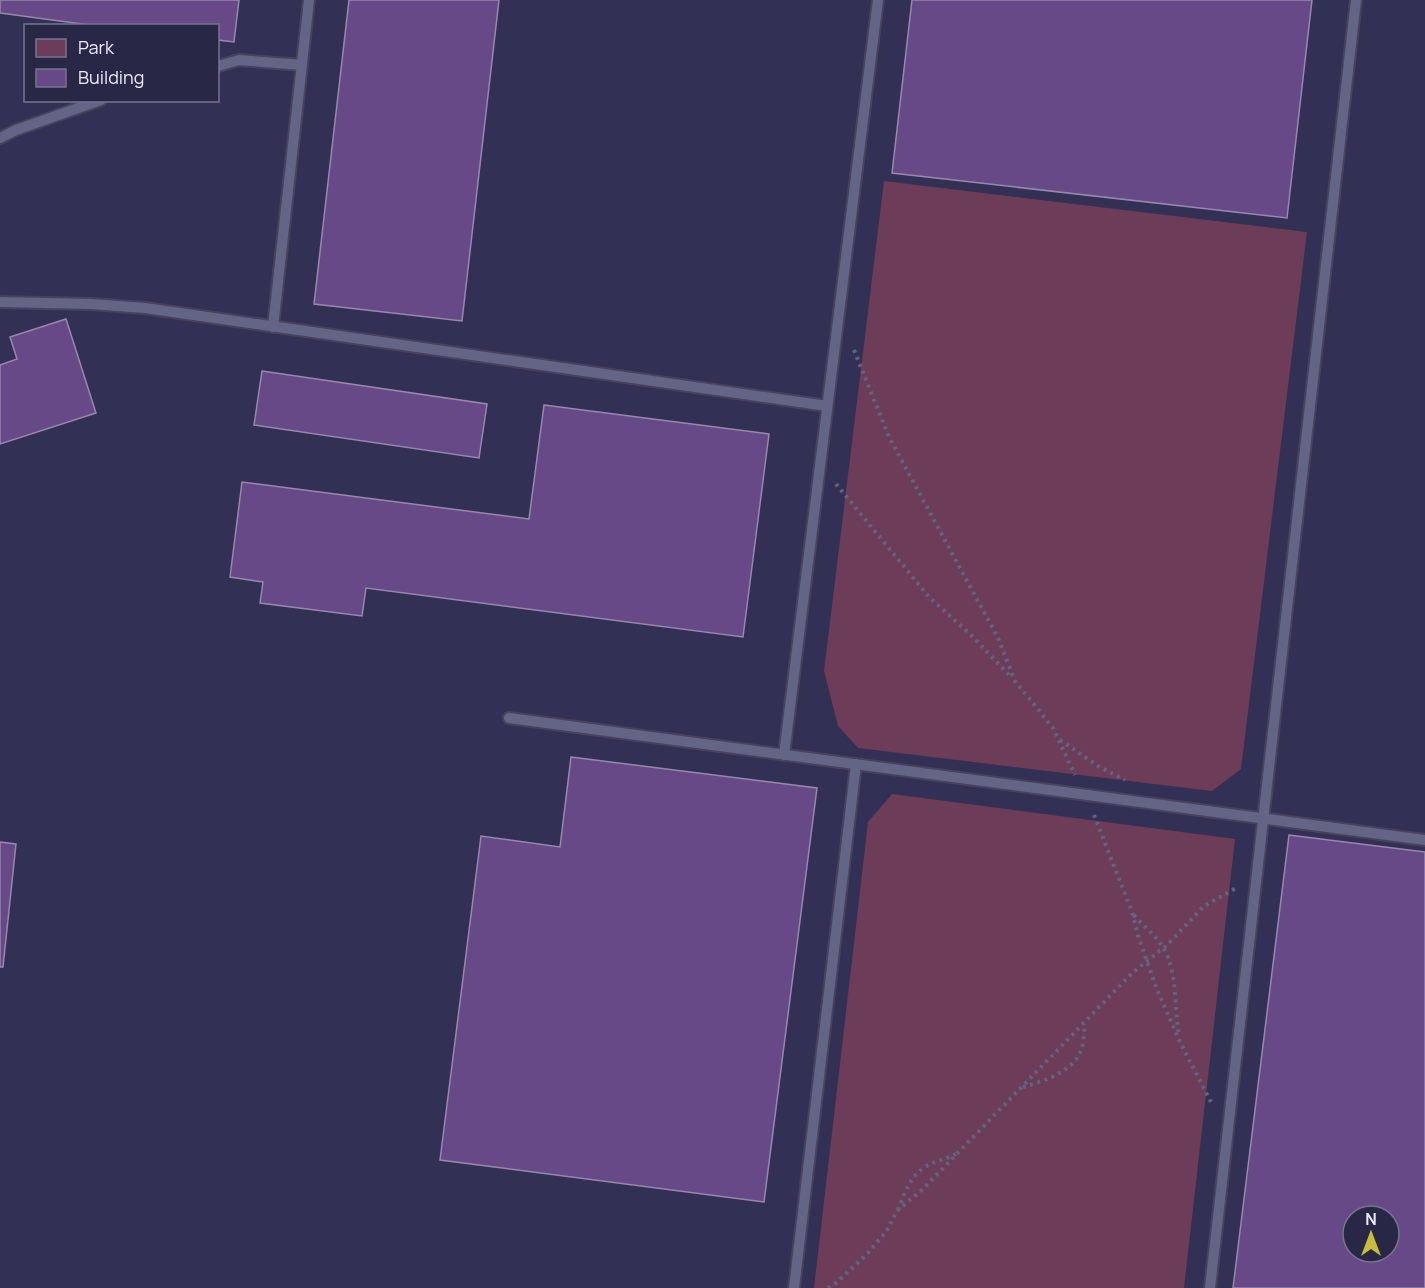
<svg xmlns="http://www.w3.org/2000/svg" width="1425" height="1288" font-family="Manrope,sans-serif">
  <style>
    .built { fill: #323054; fill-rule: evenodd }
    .green { fill: #6c3c58 }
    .building { fill: #674988; stroke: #9788ac; stroke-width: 1.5; fill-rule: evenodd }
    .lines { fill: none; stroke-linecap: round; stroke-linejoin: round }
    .lane-casing { stroke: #46435d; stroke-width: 14 }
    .path { stroke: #64637e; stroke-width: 4; stroke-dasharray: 3 4.5; stroke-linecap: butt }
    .lane { stroke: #646487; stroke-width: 10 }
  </style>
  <rect width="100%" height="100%" fill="#282746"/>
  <path class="built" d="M0,0h1425v1288h-1425zM26,26h192v74h-192zM1353,1216h36v36h-36z"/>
  <path class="green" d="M884,181l423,51 -66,537 -29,22 -354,-43 -20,-22 -14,-55z
    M892,794l343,45 -51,449h-370l54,-466z"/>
  <path class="building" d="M0,0h239l-5,42 -16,-2v-14h-121l-97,-13z
    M349,0h150l-37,321 -148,-17z
    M912,0h400l-25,218 -395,-45z
    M66,319l30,94 -96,31v-79l17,-6 -7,-22z
    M262,371l225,33 -8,54 -225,-33z
    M544,405l225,29 -26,203 -377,-49 -4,28 -102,-13 3,-21 -33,-5 12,-95 287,37z
    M571,757l246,31 -53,414 -324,-42 41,-324 79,11z
    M1289,835l136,17v436h-192zM1353,1216h36v36h-36z
    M0,842l16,2 -13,123h-3z"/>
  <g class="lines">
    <defs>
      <path id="lane" d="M218,66l21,-6 63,5
        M0,138l16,-8 85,-30
        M0,302l91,2 54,4 682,98
        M273,327l36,-327
        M509,718l916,122
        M784,755l94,-755
        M794,1288l62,-524
        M1210,1288l146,-1288"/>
    </defs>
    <use href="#lane" class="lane-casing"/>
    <path class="path" d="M854,350l35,87 109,201 17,43 38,47 22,47
      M836,484l94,114 40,36 42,44
      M1060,740l38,26 27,14
      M1094,815l38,97 7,27 19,53 23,52 31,60
      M1134,915c9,11 21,20 29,32 15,26 11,60 16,88
      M1023,1087c21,-6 51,-15 59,-39 2,-7 2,-16 3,-24
      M898,1210c6,-15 12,-34 27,-43 10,-6 21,-8 31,-13
      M828,1288l8,-5 31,-29 19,-22 11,-21 26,-22 209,-216 35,-28 37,-39 32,-18"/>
    <use href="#lane" class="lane"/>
  </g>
  <rect x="24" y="24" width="195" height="78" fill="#282746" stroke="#76758f" stroke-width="1.5"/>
  <rect x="36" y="39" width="30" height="18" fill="#6c3c58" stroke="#76758f" stroke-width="1.5"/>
  <text x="78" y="54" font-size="18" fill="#ebebfc">Park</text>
  <rect x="36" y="69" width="30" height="18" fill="#674988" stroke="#76758f" stroke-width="1.5"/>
  <text x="78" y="84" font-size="18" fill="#ebebfc">Building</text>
  <g transform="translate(1371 1234)"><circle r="28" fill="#282746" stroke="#76758f" stroke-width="1.5"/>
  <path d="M0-4.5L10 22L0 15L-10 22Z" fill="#c6bc3d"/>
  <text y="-9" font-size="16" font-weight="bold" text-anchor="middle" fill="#ebebfc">N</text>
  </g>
</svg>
